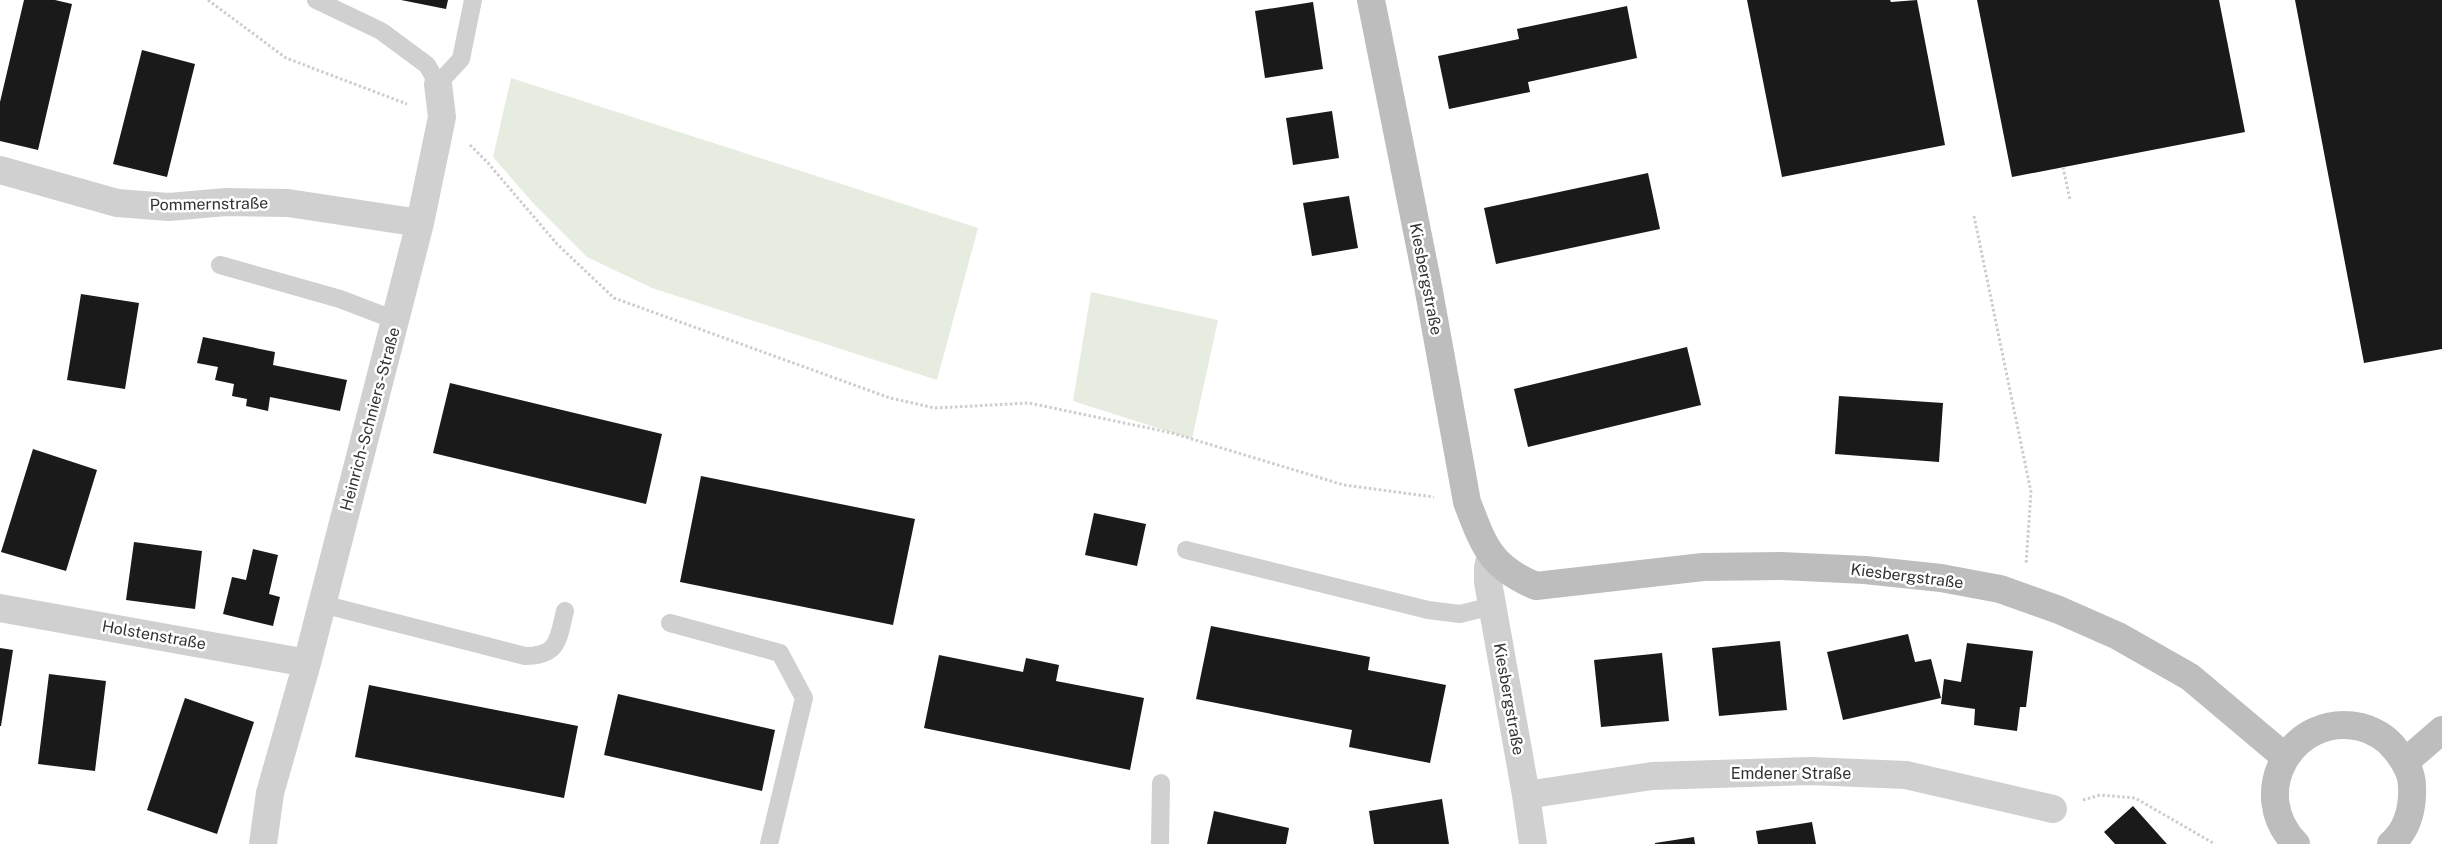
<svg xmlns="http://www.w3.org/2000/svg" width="2442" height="844" font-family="'Public Sans',sans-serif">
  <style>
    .green { fill: #e6ecdf }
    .building { fill: #1a1a1a }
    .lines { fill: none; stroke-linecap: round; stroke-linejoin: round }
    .path { stroke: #cdcdcd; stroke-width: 3; stroke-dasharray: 2.5 2.5; stroke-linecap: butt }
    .lane { stroke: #d0d0d0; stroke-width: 18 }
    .street { stroke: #d0d0d0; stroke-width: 28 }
    .secondary { stroke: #bdbdbd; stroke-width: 28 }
    .labels { text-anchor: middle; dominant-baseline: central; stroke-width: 5; stroke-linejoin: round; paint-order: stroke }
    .street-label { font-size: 16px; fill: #333; stroke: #fff }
  </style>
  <rect width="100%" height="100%" fill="#fff"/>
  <path class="green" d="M511,78l467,150 -41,152 -285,-92 -65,-31 -53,-53 -41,-47z
    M1091,292l127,28 -26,119 -119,-38z"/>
  <path class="building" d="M24,0h31l17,4 -34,146 -38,-9v-39z
    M401,0h47l-2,9z
    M1747,0h143l1,2 26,-2 28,145 -163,32z
    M1977,0h242l26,132 -233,45z
    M2295,0h147v349l-78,14z
    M1313,2l10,67 -58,9 -10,-67z
    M1627,6l10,52 -109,24 2,10 -81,17 -11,-53 81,-17 -2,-10z
    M142,50l53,14 -28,113 -54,-13z
    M1332,111l7,47 -46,7 -7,-47z
    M1648,173l12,56 -164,35 -12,-56z
    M1349,196l9,52 -46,8 -9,-53z
    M81,294l58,9 -14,86 -58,-9z
    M203,337l72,15 -2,13 74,15 -7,31 -70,-14 -2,14 -22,-5 1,-7 -15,-3 2,-12 -19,-4 3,-13 -21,-4z
    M1687,347l14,58 -173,42 -14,-58z
    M450,383l212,51 -16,70 -213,-51z
    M1839,396l104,7 -4,59 -104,-8z
    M33,449l64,21 -31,101 -65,-19z
    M701,476l214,43 -22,106 -213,-43z
    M1094,513l52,11 -9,42 -52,-11z
    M134,542l68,9 -7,58 -69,-9z
    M253,549l25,6 -9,39 11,3 -7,29 -50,-12 9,-37 14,3z
    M1211,626l159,31 -2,13 78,15 -16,78 -81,-16 3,-17 -156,-31z
    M1908,634l7,28 16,-3 10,39 -98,22 -16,-68z
    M1780,641l7,69 -68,6 -7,-68z
    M1967,643l66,8 -7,56h-6l-3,24 -43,-6 1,-16 -34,-5 3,-25 17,3z
    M0,648l13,2 -12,76h-1z
    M1662,653l7,68 -68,6 -7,-67z
    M939,655l84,17 3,-14 33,7 -3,16 88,17 -14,72 -206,-42z
    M49,674l57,7 -11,90 -57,-7z
    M369,685l209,41 -14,72 -209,-41z
    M618,694l157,36 -13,61 -158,-36z
    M185,698l69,24 -37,112 -70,-24z
    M1442,799l7,45h-75l-5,-33z
    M2133,806l34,38h-52l-11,-12z
    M1214,811l75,17 -3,16h-79z
    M1812,822l4,22h-58l-2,-13z
    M1694,837l1,7h-40v-1z"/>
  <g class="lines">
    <path class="path" d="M208,0l78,58 121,46
      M470,145l18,18 69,81 57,54 276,100 45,10 94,-5 143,30 172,52 90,12
      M2063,167l7,33
      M1974,216l57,276 -5,73
      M2083,800l17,-5 35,3 80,46"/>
    <path class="lane" d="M316,0l65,31 46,34 11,19 23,-25 12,-59
      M220,265l120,34 55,21
      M1186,550l242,60 32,4 32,-8
      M322,604l203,52c34,0 33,-17 40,-45
      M670,623l110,30 24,45 -35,146
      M1160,844l1,-61"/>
    <path class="street" d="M0,170l117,33 52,4 57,-5 62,1 132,20
      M1491,554l-3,14v14l38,213 7,49
      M0,608l307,55
      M1526,795l126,-19 158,-5 96,4 147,34
      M263,844l7,-51 37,-130 113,-440 22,-106 -4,-33"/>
    <path class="secondary" d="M1371,0l57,286 39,216c17,44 23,65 69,84l167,-19 78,-1 84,4 76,8 59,11 59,21 59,26 72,41 95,80
      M2405,762l37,-32
      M2296,844c-50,-50 -4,-133 65,-117 14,4 25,10 34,22 9,11 17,23 17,37 1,22 -4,43 -21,58"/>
  </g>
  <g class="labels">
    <g class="street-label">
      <text transform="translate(209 204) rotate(-1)">Pommernstraße</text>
      <text transform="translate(1426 279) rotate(79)">Kiesbergstraße</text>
      <text transform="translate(370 419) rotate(-75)">Heinrich-Schniers-Straße</text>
      <text transform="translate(1907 576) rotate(7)">Kiesbergstraße</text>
      <text transform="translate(154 635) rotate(10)">Holstenstraße</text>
      <text transform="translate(1509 699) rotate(80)">Kiesbergstraße</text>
      <text x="1791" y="773">Emdener Straße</text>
    </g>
  </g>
</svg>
